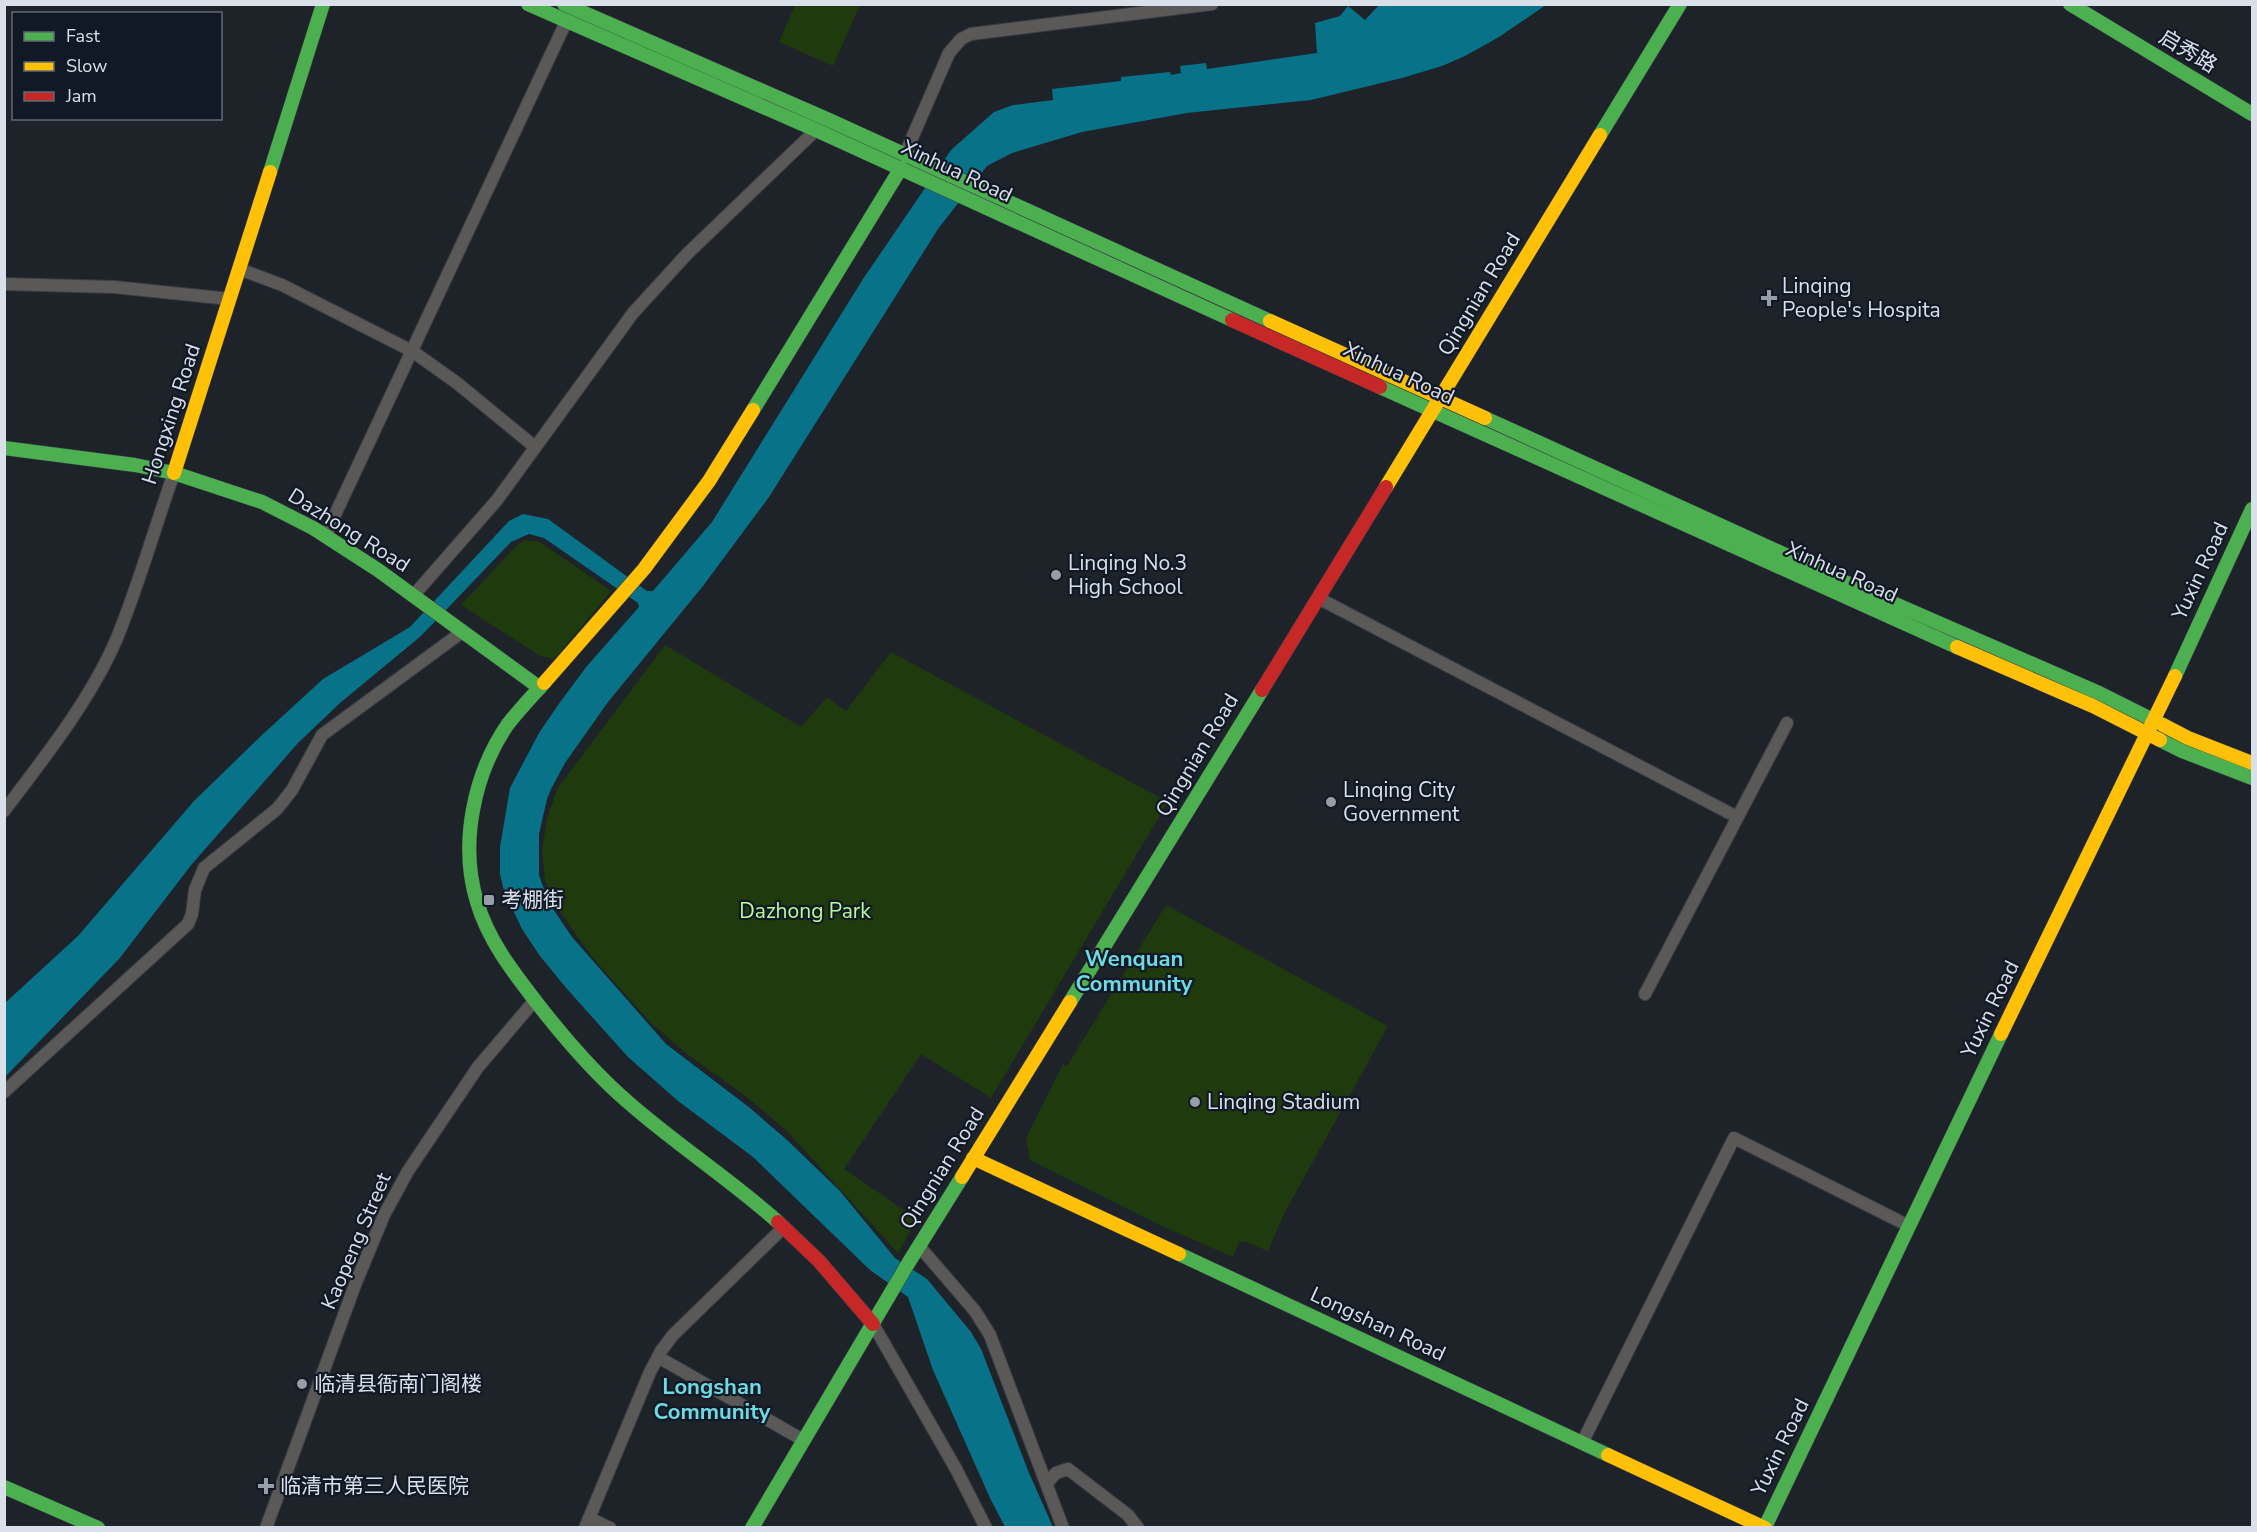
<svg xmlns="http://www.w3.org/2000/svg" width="2257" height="1532" font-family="'Nunito Sans','Noto Sans SC',sans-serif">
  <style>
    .green { fill: #1f3a0d }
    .water { fill: #087288 }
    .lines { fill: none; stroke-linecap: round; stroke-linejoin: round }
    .street-casing { stroke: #393d44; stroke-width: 14 }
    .fast-casing { stroke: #393d44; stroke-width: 15 }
    .slow-casing { stroke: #393d44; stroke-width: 15 }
    .jam-casing { stroke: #393d44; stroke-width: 15 }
    .street { stroke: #5a5958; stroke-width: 12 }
    .fast { stroke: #4caf50; stroke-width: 14 }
    .slow { stroke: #ffc107; stroke-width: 14 }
    .jam { stroke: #c62828; stroke-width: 14 }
    .poi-dot { fill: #989ea6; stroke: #101925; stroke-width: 2 }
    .labels { text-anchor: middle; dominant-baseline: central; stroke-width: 4.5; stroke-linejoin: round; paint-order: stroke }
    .street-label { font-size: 21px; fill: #dae0e9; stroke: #101925 }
    .poi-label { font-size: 21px; fill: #dae0e9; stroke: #101925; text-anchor: start }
    .park-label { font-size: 21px; fill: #b8fb94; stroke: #101925 }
    .neighbourhood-label { font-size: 22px; font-weight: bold; fill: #6edae2; stroke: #101925 }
  </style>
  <rect width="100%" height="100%" fill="#1e232a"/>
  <path class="green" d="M795,5h65l-27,61 -54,-24z
    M526,540l14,2 71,49 -54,65 -4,3 -13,-3 -79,-51 58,-62z
    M665,645l136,82 26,-30 19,14 45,-59 277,150 -177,296 -70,-44 -77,115 73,50 -19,34 -112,-123 -43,-36 -55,-39 -38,-33 -58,-65 -40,-57 -7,-20 -3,-30 5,-31 10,-30z
    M1166,905l222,121 -104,188 -16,37 -22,-9h-7l-6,15 -69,-30 -134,-67 -4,-22 37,-74 4,2z"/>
  <path class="water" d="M1379,5h167l-47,32 -34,19 -23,10 -40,12 -91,22 -124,13 -105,19 -70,21 -25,13 -49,63 -169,268 -66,89 -95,116 -43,61 -14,26 -4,10 -8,35v41l10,28 23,34 94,107 84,64 37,32 52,50 56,68 32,21 44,53 10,17 48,124 24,54h-48l-15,-29 -57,-128 -25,-73 -38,-27 -117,-113 -75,-56 -50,-44 -61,-68 -27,-33 -18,-27 -18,-38 -4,-17v-27l10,-59 29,-55 19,-28 29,-39 52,-59 -1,-4 -94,-65 -15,-4 -18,8 -90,94 -81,67 -42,40 -106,121 -73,95 -114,118v-74l73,-67 116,-135 68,-66 61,-56 87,-52 99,-106 14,-7 25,5 99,72h6l59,-69 151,-243 88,-129 43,-38 19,-7 40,-5 -1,-11 69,-8v-4l49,-5 1,3 10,-2 -1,-7 26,-3 1,6 110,-16 -2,-30 25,-7 8,-10 17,14z"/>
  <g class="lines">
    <defs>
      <path id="street" d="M905,154l44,-101 12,-14 10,-5 241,-30
        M239,269l43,16 130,66 45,32 78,64
        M4,284l110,3 116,12
        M325,536l241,-514
        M413,596l84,-96 136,-187 54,-59 129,-124
        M1318,598l419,219
        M4,811c41,-54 87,-112 113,-173 22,-54 38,-111 57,-165
        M1645,994l142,-271
        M4,1092l184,-168 4,-10 3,-24 9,-22 73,-59 15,-19 30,-55 140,-103
        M919,1246l56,65 15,24 73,193
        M873,1324l83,145 30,59
        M658,1357l145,83
        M1582,1443l152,-305 175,88
        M1047,1483l9,-10 12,-4 60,46 10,13
        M589,1518l21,10
        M266,1528l89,-243 29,-70 24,-44 70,-104 57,-67
        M585,1528l65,-156 11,-21 12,-16 111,-108"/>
      <path id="fast" d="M528,4l288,126 416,190
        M564,4l265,116 441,201
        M2070,4l182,110
        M1600,135l80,-131
        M270,172l53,-168
        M1380,387l577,260
        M753,410l148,-242
        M1485,418l360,164 254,111 64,32
        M4,448l131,17 39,8 88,29 51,26 65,42 162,118
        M2175,676l77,-167
        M544,683c-12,13 -25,27 -36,41 -34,49 -49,120 -31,178 11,38 36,70 60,101 28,36 58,71 92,100 48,42 102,77 149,119
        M2160,740l22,11 70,27
        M1070,1002l192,-312
        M1179,1254l429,201
        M4,1487l94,41
        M1765,1527l236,-493
        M752,1528l157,-266 53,-85"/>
      <path id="slow" d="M1270,321l215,97
        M174,473l96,-301
        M1386,487l214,-352
        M1957,647l136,59 67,34
        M544,683l100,-114 65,-88 44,-71
        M2163,725l25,13 64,25
        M2001,1034l174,-358
        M973,1158l206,96
        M962,1177l108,-175
        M1608,1455l157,73"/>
      <path id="jam" d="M1232,320l148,67
        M1262,690l124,-203
        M778,1222l41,39 54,63"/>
    </defs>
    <use href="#street" class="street-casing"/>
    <use href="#fast" class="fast-casing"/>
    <use href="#slow" class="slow-casing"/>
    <use href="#jam" class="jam-casing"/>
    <use href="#street" class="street"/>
    <use href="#fast" class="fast"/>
    <use href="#slow" class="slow"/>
    <use href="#jam" class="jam"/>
  </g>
  <g class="poi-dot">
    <path d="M1766 289h6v6h6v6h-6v6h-6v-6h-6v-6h6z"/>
    <circle cx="1056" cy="575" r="6"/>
    <circle cx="1331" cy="802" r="6"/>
    <rect x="483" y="894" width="12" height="12" rx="3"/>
    <circle cx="1195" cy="1102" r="6"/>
    <circle cx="302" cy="1384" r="6"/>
    <path d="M263 1477h6v6h6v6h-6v6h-6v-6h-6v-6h6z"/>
  </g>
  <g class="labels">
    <g class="street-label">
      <text transform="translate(2188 51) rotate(31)">启秀路</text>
      <text transform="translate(957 171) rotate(25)">Xinhua Road</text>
      <text transform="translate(1479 294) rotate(-59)">Qingnian Road</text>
      <text transform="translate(1399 373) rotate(25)">Xinhua Road</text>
      <text transform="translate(171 414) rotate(-72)">Hongxing Road</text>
      <text transform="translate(349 530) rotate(32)">Dazhong Road</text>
      <text transform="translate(2200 571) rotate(-65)">Yuxin Road</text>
      <text transform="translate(1842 572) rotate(24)">Xinhua Road</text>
      <text transform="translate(1197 755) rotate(-59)">Qingnian Road</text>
      <text transform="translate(1990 1009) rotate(-64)">Yuxin Road</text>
      <text transform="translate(942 1168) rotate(-58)">Qingnian Road</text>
      <text transform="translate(356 1241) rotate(-67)">Kaopeng Street</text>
      <text transform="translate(1378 1324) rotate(25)">Longshan Road</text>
      <text transform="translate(1780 1447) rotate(-64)">Yuxin Road</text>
    </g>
    <g class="poi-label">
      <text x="1782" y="286">Linqing<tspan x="1782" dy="24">People's Hospita</tspan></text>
      <text x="1068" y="563">Linqing No.3<tspan x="1068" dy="24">High School</tspan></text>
      <text x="1343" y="790">Linqing City<tspan x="1343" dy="24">Government</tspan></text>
      <text x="501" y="900">考棚街</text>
      <text x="1207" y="1102">Linqing Stadium</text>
      <text x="314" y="1384">临清县衙南门阁楼</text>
      <text x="280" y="1486">临清市第三人民医院</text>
    </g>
    <g class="park-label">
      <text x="805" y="911">Dazhong Park</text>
    </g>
    <g class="neighbourhood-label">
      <text x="1134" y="959">Wenquan<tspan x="1134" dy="25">Community</tspan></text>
      <text x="712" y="1387">Longshan<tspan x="712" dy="25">Community</tspan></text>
    </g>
  </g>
  <rect width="2257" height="1532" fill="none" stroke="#dae0e9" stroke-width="12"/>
  <rect x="12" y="12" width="210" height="108" fill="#101925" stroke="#616973" stroke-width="1.5"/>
  <rect x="24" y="32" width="30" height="9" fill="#4caf50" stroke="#616973" stroke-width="1.5"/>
  <text x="66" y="42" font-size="18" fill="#dae0e9">Fast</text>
  <rect x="24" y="62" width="30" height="9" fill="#ffc107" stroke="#616973" stroke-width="1.5"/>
  <text x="66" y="72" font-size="18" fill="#dae0e9">Slow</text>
  <rect x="24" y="92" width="30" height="9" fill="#c62828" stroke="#616973" stroke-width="1.5"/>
  <text x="66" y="102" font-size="18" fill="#dae0e9">Jam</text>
</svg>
